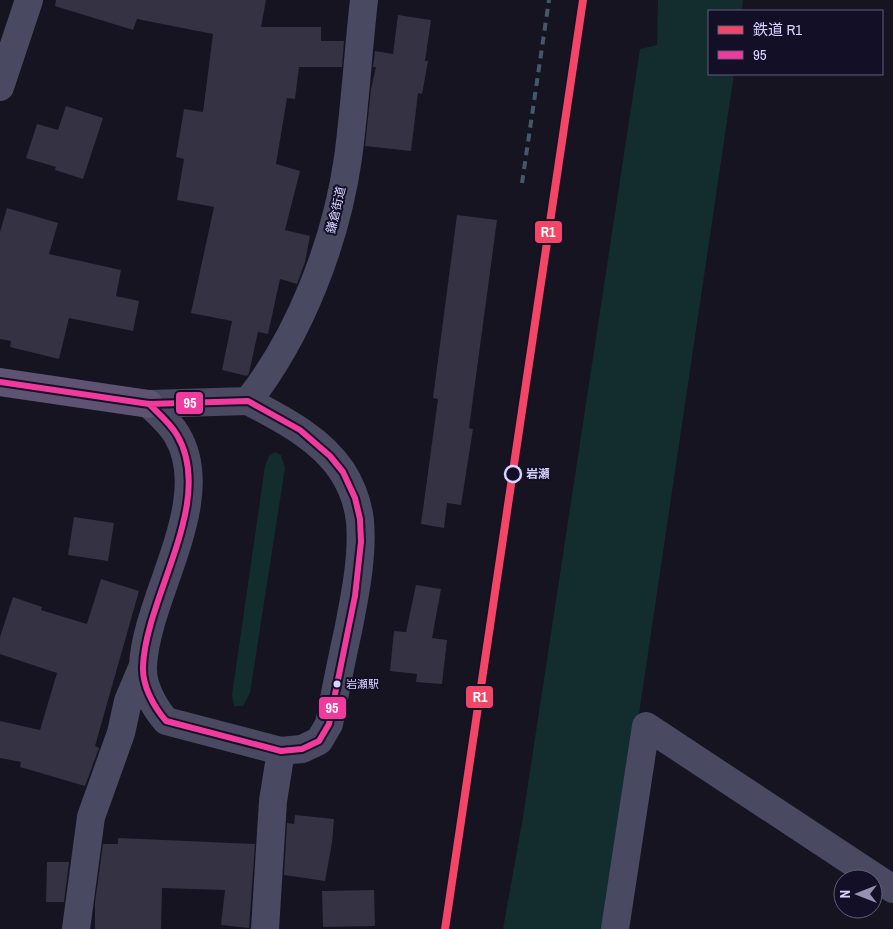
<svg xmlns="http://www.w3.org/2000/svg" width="893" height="929" font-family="'Archivo Narrow','Noto Sans JP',sans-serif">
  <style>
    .green { fill: #132c2d }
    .building { fill: #343243 }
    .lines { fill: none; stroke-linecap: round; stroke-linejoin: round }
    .minor { stroke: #4a4962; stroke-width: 28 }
    .major { stroke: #5e5373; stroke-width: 28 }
    .rail { stroke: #43596b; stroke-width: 4; stroke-dasharray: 8 6; stroke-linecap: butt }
    .bus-1-casing { stroke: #130f26; stroke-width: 10 }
    .bus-1 { stroke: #f13a9d; stroke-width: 6 }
    .rail-1-casing { stroke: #130f26; stroke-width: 11 }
    .rail-1 { stroke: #f34667; stroke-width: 8 }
    .stop-dot { fill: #130f26; stroke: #d9d4ff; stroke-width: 2.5 }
    .bus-dot { fill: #d9d4ff; stroke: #130f26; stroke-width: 2 }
    .labels { text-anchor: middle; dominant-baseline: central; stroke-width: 4; stroke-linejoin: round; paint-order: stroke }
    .bus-label { font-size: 11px; fill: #d9d4ff; stroke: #130f26; text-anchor: start }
    .street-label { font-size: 12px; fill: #d9d4ff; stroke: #130f26 }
    .stop-label { font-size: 12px; font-weight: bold; fill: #d9d4ff; stroke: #130f26; text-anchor: start }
    .line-badge { stroke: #130f26; stroke-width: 2 }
    .badge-label { font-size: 14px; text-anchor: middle; font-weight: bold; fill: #fff }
  </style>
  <rect width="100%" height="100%" fill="#161421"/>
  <path class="green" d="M658,0h85l-1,11h-33v63h25l-110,741 -20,114h-101l20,-112 117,-768 17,-4z
    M275,452l6,3 4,13 -35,225 -7,13h-9l-2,-11 33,-229 4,-10z"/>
  <path class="building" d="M56,0h210l-5,27h60v14h23l-2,26h-43l-4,32 -8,-1 -11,66 24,7 -15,59 25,6 -5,26 -8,22 -17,-5 -12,55 -10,-2 -9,41 -2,3 -25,-6 10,-49 -41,-8 23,-106 -37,-7 7,-41 -8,-2 8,-48 19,3 10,-78 -76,-15 -4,11 -78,-24z
    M398,15l33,5 -6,41h3l-6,33 -4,-1 -7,58 -46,-5 6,-57 5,-22h-3l2,-16 18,3z
    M66,106l37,12 -20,61 -28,-9 1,-3 -30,-9 11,-34 21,6z
    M7,208l51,15 -9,31 72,16 -5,26 23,5 -6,30 -64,-13 -10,41 -49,-12 1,-6 -11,-2v-107z
    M457,215l40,5 -28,208 4,1 -12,76 -14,-2 -3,25 -23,-4 17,-125 -5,-1z
    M74,517l40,6 -6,38 -40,-6z
    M101,579l38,12 -44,155 4,2 -14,38 -65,-19 1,-5 -21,-4v-37l40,9 17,-57 -57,-19v-17l13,-40 29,10 -1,3 46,14z
    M416,585l25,4 -9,49 15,2 -5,44 -26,-2 1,-8 -27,-3 4,-40 12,1z
    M295,815l39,4 -2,24 -7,38 -41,-6 3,-52 7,1z
    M118,838l137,6 -6,84 -28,-3 4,-35 -63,-2 -1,41h-66v-27l8,-58h15z
    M47,862h22l-5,40h-18z
    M374,890l1,36 -52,1 -1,-36z"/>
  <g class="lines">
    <path class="minor" d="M0,87l29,-87
      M248,401c34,18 72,37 94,70 9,14 16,33 18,50 3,36 -5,74 -12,110 -7,31 -13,62 -19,93l-10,17 -17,8 -21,2 -115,-30c-12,-14 -24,-35 -23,-55 3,-70 73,-165 34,-231 -7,-12 -19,-22 -28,-31z
      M248,401c52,-66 88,-159 100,-243 7,-52 10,-105 16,-158
      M76,929l15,-112 30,-84 7,-32 14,-33
      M265,929l8,-128 8,-50
      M615,929l31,-203 247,163"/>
    <path class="major" d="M0,382l149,22"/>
    <path class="rail" d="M522,183l27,-183
      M445,929l138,-929"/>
    <defs>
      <path id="bus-1" d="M0,382l149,22 99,-3 52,29 30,26 13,16 12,26 5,21 1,23 -6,54 -26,128 -10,17 -17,8 -21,2 -115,-30c-12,-14 -24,-35 -23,-55 3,-70 73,-165 34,-231 -7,-12 -19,-22 -28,-31"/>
    </defs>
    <use href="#bus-1" class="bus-1-casing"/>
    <use href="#bus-1" class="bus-1"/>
    <defs>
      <path id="rail-1" d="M445,929l138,-929"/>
    </defs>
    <use href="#rail-1" class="rail-1-casing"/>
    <use href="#rail-1" class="rail-1"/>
  </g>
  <circle class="stop-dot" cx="513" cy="474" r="8"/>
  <circle class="bus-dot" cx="337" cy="684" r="4.5"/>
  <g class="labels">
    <g class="bus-label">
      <text x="346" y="684">岩瀬駅</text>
    </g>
    <g class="street-label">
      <text transform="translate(336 210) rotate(-77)">鎌倉街道</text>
    </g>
    <g class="stop-label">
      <text x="526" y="474">岩瀬</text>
    </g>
  </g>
  <g class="line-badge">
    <rect x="534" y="220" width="29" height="24" rx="5" fill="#f34667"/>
    <rect x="175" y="391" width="29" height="24" rx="5" fill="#f13a9d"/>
    <rect x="465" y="685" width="29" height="24" rx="5" fill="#f34667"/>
    <rect x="318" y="696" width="29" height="24" rx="5" fill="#f13a9d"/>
  </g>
  <g class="badge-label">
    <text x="548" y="237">R1</text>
    <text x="190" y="408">95</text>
    <text x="480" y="702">R1</text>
    <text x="332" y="713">95</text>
  </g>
  <rect x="708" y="10" width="175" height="65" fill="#130f26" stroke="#625e7d"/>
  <rect x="718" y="26" width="25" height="8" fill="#f34667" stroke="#625e7d"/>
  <text x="753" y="35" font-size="15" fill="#d9d4ff">鉄道 R1</text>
  <rect x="718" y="51" width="25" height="8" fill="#f13a9d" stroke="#625e7d"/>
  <text x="753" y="60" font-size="15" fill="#d9d4ff">95</text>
  <g transform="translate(858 894) rotate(270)"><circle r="24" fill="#130f26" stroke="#625e7d"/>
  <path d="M0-4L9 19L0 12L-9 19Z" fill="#9591b1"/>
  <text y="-8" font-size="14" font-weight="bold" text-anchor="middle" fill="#d9d4ff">N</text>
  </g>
</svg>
